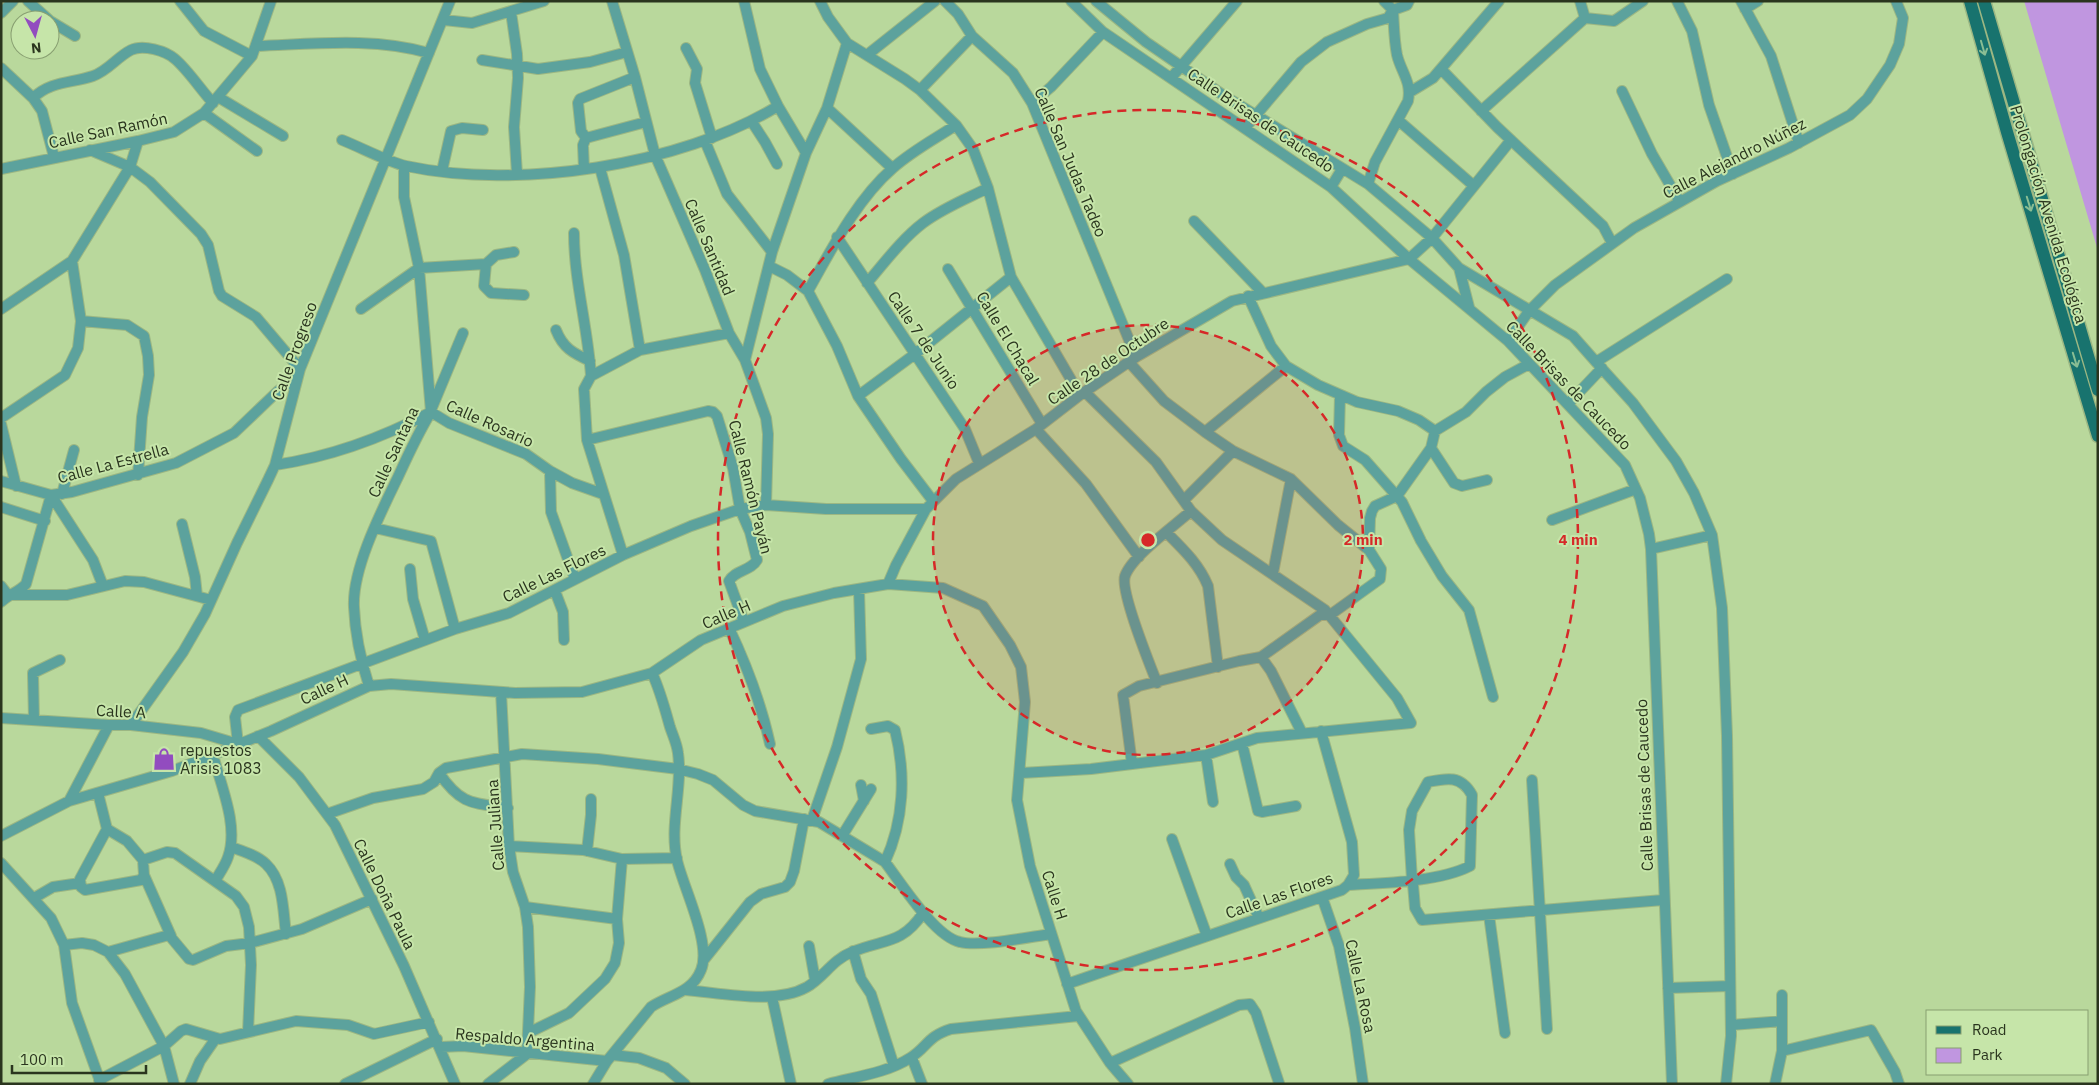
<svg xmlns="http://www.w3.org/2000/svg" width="2099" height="1085" font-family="'IBM Plex Sans',sans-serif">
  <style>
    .green { fill: #c096e0 }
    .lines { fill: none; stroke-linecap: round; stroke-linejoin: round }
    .minor-casing { stroke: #9cb783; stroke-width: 12 }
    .major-casing { stroke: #9cb783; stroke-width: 15 }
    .minor { stroke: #5ca29d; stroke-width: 10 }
    .major { stroke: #18736e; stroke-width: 12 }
    .oneway { stroke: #89bd94 }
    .ring { fill: none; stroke: #d62828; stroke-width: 2.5; stroke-dasharray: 9 6 }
    .labels { text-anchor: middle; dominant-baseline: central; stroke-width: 4; stroke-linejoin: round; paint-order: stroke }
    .street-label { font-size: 16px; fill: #2a351e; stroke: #c6e5a9 }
    .poi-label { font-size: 16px; fill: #2a351e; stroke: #c6e5a9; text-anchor: start }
    .centre { fill: #d62828; stroke: #c6e5a9; stroke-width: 2.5 }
    .ring-label { font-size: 15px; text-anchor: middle; font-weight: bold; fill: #d62828; stroke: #c6e5a9; stroke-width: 4; stroke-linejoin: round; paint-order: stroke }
  </style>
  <rect width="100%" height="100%" fill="#b9d89c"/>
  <path class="green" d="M2024,1h74v250l-73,-247z"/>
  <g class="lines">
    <defs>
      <path id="minor" d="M28,1l21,19
        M180,1l24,30 48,25
        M612,1l23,76 20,78 50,115 24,63 16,27 21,58 2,16 -2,71
        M744,1l16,68 18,37 28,47
        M820,1l8,16 19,26 58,36 15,11 36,35 17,24 15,39 23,89 69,118
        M945,1l13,13 14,22 41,37 19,30 104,254
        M1071,1l32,31 228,155 78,72 99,82 117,124 15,33 9,36 2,15 21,535
        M1096,1l50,41 77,53 145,89 64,54 27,30 10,39
        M1580,1l5,17 29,3 29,-20
        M1677,1l15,30 17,74 24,69
        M1741,1l30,55 28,87
        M1745,9l13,-8
        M511,12l6,42 1,24 -4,49 3,47
        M1,13l12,-12
        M444,20l28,3 72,-22
        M50,21l25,15
        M257,46c57,-2 116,-9 172,7
        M686,48l11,21 -2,14 17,55
        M867,55l68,-54
        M482,60l56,9 52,-7 37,-10
        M1,68l32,30 9,13 12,46
        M1441,69l56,58 106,99 9,17
        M1171,78l66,-77
        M920,90l52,-54
        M1622,91l30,63 28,48
        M1410,92l23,-14 66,-77
        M218,97l65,39
        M33,98c17,-17 39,-15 60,-22 15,-5 24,-19 38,-26 12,-6 35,1 44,9 13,11 26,31 38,44
        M1032,103l19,-16 52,-55
        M827,108l65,60
        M1481,111l104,-93
        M204,113l53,38
        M1398,120l76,66
        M752,122l13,20 12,22
        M1245,128l56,-66 26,-20 40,-18 21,-6 5,-8 -9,-9
        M586,138l-5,-7 -3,-28 2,-4 55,-22
        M586,138l60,-16
        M342,140c18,7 46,22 64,26 112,24 273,0 372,-60
        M705,141l22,53 45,58
        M90,150l40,17 20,15 51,52 7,11 11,46 3,5 34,21 44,52
        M600,168l24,87 16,95
        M1,169l137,-28 36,-9 30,-19 48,-57 19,-55
        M584,169l-1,-24 3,-7
        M442,171l9,-40 11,-3 21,2
        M1368,184l7,-22 33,-61c4,-19 -7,-29 -11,-46 -3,-15 -3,-30 -4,-45l14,-5 2,-4
        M1331,187l11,-18
        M1194,221l69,72
        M574,233c0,48 14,95 17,143
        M837,237l128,192 14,34
        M514,252l-18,3 -10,9 -2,22 7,7 33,2
        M769,266l18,9 21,16 29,55 21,50 43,63 32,42
        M1459,268l114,68 23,26 37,41 43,58 18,32 18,42 10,73 5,128 4,300 -5,48
        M948,269l94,155
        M867,283c18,-21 35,-44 56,-60 20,-15 43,-24 65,-35
        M808,291c23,-41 49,-92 85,-123 19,-17 42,-29 63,-43
        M1248,296l23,50 15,20 32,19 39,17 41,9 21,9 16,11 31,-19 20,-20 19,-15 24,-13
        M1,309l71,-48 58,-94 8,-26
        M361,309l58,-41 67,-4
        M81,321l46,4 17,11 4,20 1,19 -7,42 -4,58
        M556,330c7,18 17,23 34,31
        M1508,341l21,-30 26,-26 79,-57 83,-47 72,-33 61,-33 17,-16 23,-34 9,-21 4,-26 -7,-17
        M745,360l27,-108 34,-99 21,-45 20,-65
        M1129,362l35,39 41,31 28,19 58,28 47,46 31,25
        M1596,362l131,-83
        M1340,395l-1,40 4,11 22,14 37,42 19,39 21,35 27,34 24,87
        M858,396l57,-42 96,-77
        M1568,404l34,-36
        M431,410l32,-77
        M1,418l64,-43 13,-27 3,-27 -9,-60
        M1,424l15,62
        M1036,429l50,55 53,73
        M1205,432l81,-66
        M587,440l121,-29 5,1 4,4 16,52 7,41 10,23 7,28c-6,11 -22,10 -28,21l15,41
        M1431,448l23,35 8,3 25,-6
        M275,465c54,-8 107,-27 156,-53l18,11 77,31 24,17 22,12 31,11
        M550,471l1,41 24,67
        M1,481l50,14 21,-3 104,-29 58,-30 44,-42 19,-14
        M62,494l12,-44
        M51,495l42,65 10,26
        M1184,500l49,-49
        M1,507l44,14
        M1552,520l84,-31
        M182,524l13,53 2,19
        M375,528l56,13 24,88
        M1166,532c17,17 33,32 42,54l10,81
        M1651,549l61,-14
        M623,555l-36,-115 -3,-51 7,-13 49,-26 89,-17
        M410,569l3,30 12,41
        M1273,573l18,-94
        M888,584l8,-19 30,-56 30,-30 80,-50 44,-34 56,-38 96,-56 177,-42 23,-21 79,-98
        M1,586l7,9h59l58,-14 19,1 67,18
        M555,591l8,21 1,28
        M1,602c8,-8 18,-10 25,-18l25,-89
        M729,628c18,38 32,75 41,116
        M1261,657l59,-42h10l50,-36 1,-10 -12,-19 1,-32 2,-7 3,-5 22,-10 34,-48 4,-17
        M1157,683c-7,-18 -37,-92 -32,-107 7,-20 49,-50 66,-65
        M369,686c-8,-25 -14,-53 -15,-79 -2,-38 27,-95 44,-130 10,-22 20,-44 33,-65l-12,-144 -15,-71v-31
        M1,718l108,7h22l70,8 37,11 -3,-27 3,-7 217,-81 54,-16 114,-58 68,-29 49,-17 26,-4 60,4h100
        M34,720l-1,-47 27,-13
        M131,725l52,-73 22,-38 32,-71 31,-63 7,-15 25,-96 150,-368
        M871,729l17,-3 7,4c11,44 9,91 -10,132
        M258,736l41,41 36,48 69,141 51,118
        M1242,743l16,68 4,1 34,-6
        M213,755c8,31 26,71 15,102 -3,9 -9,17 -13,24
        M1206,755l7,47
        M1132,764l-9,-69 16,-9 100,-25 22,-4 10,14 31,62
        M439,773c22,32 33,30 69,35
        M1021,773l70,-4 115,-14 51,-17 154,-15 -14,-25 -72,-88 -103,-70 -31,-29 -35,-49 -71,-70
        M1532,780l15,249
        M861,785l3,16
        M98,793l9,36 20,12 16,19 1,15 27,61
        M69,801l40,-76
        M327,814l46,-16 50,-9 11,-7 5,-9 7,-5 76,-14 76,5 80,10 20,5 15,6 30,25 12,6 64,11 58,35 8,5c16,21 50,75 75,80 20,5 69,-5 91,-8
        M812,820l25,-73 24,-88 -2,-69
        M107,829l-27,50 1,8 4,3 56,-10 3,-5
        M1,836l68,-35 103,-30 41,-16 58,-24 98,-45 22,-2 124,9 67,-1 70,-19 49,-33 82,-34 51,-13 54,-9 55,4 40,18 27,39 11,22 4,35 -8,98 13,66 46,145 34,52 18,21
        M842,836l29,-47
        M1172,839l35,97
        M509,846l74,4 39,9 55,-1
        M231,847c11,4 26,8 35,17 18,17 17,47 20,70
        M587,851l4,-36v-16
        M143,860l24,-8 8,1 61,43 8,11 5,20 2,38 -3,67
        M1,863l50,55 13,27 8,58 29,81
        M1230,864l6,13 8,8 15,33
        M1348,885c35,-2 91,-3 122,-19l2,-71c-11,-20 -25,-17 -44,-13l-16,29 -3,19 3,50 1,4 2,24 7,12 241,-20
        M1322,897l17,49 16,82 8,56
        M34,898l19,-11 27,-4
        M525,907l92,12
        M1489,915l16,118
        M64,945l18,-2 12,2 14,7 17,22 39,72 10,38
        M809,946l6,34
        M853,951l8,28 10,15 23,72
        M108,952l61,-17 20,24 4,1 33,-14 24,-3 52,-14 70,-30
        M703,961l47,-59 11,-8 24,-7 5,-5 4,-11 10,-52
        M1067,984l275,-94 6,-5 6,-10 -2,-33 -31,-111
        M1668,988l62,-2
        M686,990c36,3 89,15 121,-3 17,-10 25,-27 45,-35 31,-13 50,-7 71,-39
        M772,997l19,87
        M1731,1025l51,-4
        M528,1033l41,-20 36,-34 10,-16 4,-20 -2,-24 5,-60
        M441,1047l22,-1 144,15
        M1782,1051l89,-21 24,42 4,12
        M613,1055l26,3 27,10 19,16
        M912,1058l10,26
        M1110,1063l129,-58 11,-1 6,9 23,70
        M99,1080l65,-34 17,-15 5,-2 34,10 76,-18 52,4 26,9 55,-12
        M190,1084l10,-23 16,-23
        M345,1084l92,-45
        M488,1084l39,-30 3,-67 -2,-60 -3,-20 -12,-35 -4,-26 -8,-154
        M593,1084l14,-23 44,-54c18,-12 41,-14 50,-37 11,-26 -18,-83 -24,-110 -8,-35 6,-72 1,-107 -1,-9 -5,-17 -8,-26 -5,-18 -10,-37 -18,-54
        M828,1084c26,-7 59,-11 82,-26 18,-11 16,-21 41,-29l127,-13
        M1775,1084l7,-33v-56"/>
      <path id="major" d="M1970,1l37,131 91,304
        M1984,1l114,389"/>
    </defs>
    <use href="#minor" class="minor-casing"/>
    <use href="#major" class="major-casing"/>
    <use href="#minor" class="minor"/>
    <use href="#major" class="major"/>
  </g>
  <defs><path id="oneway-shaft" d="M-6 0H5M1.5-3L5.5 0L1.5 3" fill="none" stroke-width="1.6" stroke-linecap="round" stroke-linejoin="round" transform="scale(1.25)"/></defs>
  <g class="oneway">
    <use href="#oneway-shaft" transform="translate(1983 48) rotate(74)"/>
    <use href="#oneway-shaft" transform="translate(2029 204) rotate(73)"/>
    <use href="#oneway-shaft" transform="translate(2075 360) rotate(73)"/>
  </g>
  <circle cx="1148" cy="540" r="215" fill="#d62828" fill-opacity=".12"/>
  <g class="ring">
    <circle cx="1148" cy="540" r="215"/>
    <circle cx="1148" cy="540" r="430"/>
  </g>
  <defs>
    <symbol id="shop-bare" viewBox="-9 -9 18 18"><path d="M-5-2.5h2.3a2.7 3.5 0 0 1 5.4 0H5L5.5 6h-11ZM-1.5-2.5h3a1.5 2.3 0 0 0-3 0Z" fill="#924cbf" stroke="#c6e5a9" stroke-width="2.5" paint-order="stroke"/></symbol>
  </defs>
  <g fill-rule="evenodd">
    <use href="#shop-bare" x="148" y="743" width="32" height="32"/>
  </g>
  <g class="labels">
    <g class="street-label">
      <text transform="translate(1261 120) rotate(34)">Calle Brisas de Caucedo</text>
      <text transform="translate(108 130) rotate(-12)">Calle San Ramón</text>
      <text transform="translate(1734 158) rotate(-27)">Calle Alejandro Núñez</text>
      <text transform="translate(1071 162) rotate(67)">Calle San Judas Tadeo</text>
      <text transform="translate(2049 214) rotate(73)">Prolongación Avenida Ecológica</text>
      <text transform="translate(710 247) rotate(67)">Calle Santidad</text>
      <text transform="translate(1008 338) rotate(59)">Calle El Chacal</text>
      <text transform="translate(924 340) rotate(56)">Calle 7 de Junio</text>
      <text transform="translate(294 351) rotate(-70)">Calle Progreso</text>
      <text transform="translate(1108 361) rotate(-34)">Calle 28 de Octubre</text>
      <text transform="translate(1569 385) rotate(46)">Calle Brisas de Caucedo</text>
      <text transform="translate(490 423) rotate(24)">Calle Rosario</text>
      <text transform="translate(393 452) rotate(-65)">Calle Santana</text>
      <text transform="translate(113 463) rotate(-15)">Calle La Estrella</text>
      <text transform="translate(751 487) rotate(76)">Calle Ramón Payán</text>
      <text transform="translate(554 573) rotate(-26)">Calle Las Flores</text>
      <text transform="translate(726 614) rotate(-23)">Calle H</text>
      <text transform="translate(324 689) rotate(-25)">Calle H</text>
      <text transform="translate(121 711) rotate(3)">Calle A</text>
      <text transform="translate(1644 785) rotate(-92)">Calle Brisas de Caucedo</text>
      <text transform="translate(495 825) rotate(-94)">Calle Juliana</text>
      <text transform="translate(385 894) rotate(64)">Calle Doña Paula</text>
      <text transform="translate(1055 895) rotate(72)">Calle H</text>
      <text transform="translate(1279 895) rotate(-19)">Calle Las Flores</text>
      <text transform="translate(1361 986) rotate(78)">Calle La Rosa</text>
      <text transform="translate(525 1039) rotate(5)">Respaldo Argentina</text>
    </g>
    <g class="poi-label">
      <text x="180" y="750">repuestos<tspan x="180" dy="18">Arisis 1083</tspan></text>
    </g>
  </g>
  <circle cx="1148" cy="540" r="8" class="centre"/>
  <g class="ring-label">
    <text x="1363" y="545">2 min</text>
    <text x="1578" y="545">4 min</text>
  </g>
  <rect width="2099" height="1085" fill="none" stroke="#2a351e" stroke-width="5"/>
  <rect x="1926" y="1010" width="162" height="65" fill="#c6e5a9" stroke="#889f71"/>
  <rect x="1936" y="1026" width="25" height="8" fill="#18736e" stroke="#889f71"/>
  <text x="1972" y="1035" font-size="15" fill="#2a351e">Road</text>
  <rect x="1936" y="1048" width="25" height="15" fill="#c096e0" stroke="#889f71"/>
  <text x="1972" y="1060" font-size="15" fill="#2a351e">Park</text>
  <g transform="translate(35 35) rotate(174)"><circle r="24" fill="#c6e5a9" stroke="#889f71"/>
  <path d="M0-4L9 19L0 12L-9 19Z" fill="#924cbf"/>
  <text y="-8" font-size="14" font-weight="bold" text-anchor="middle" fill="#2a351e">N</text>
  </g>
  <path d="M12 1065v8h134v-8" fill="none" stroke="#2a351e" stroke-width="2.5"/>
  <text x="20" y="1065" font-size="15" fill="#2a351e" stroke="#c6e5a9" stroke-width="4" paint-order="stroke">100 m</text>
</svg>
